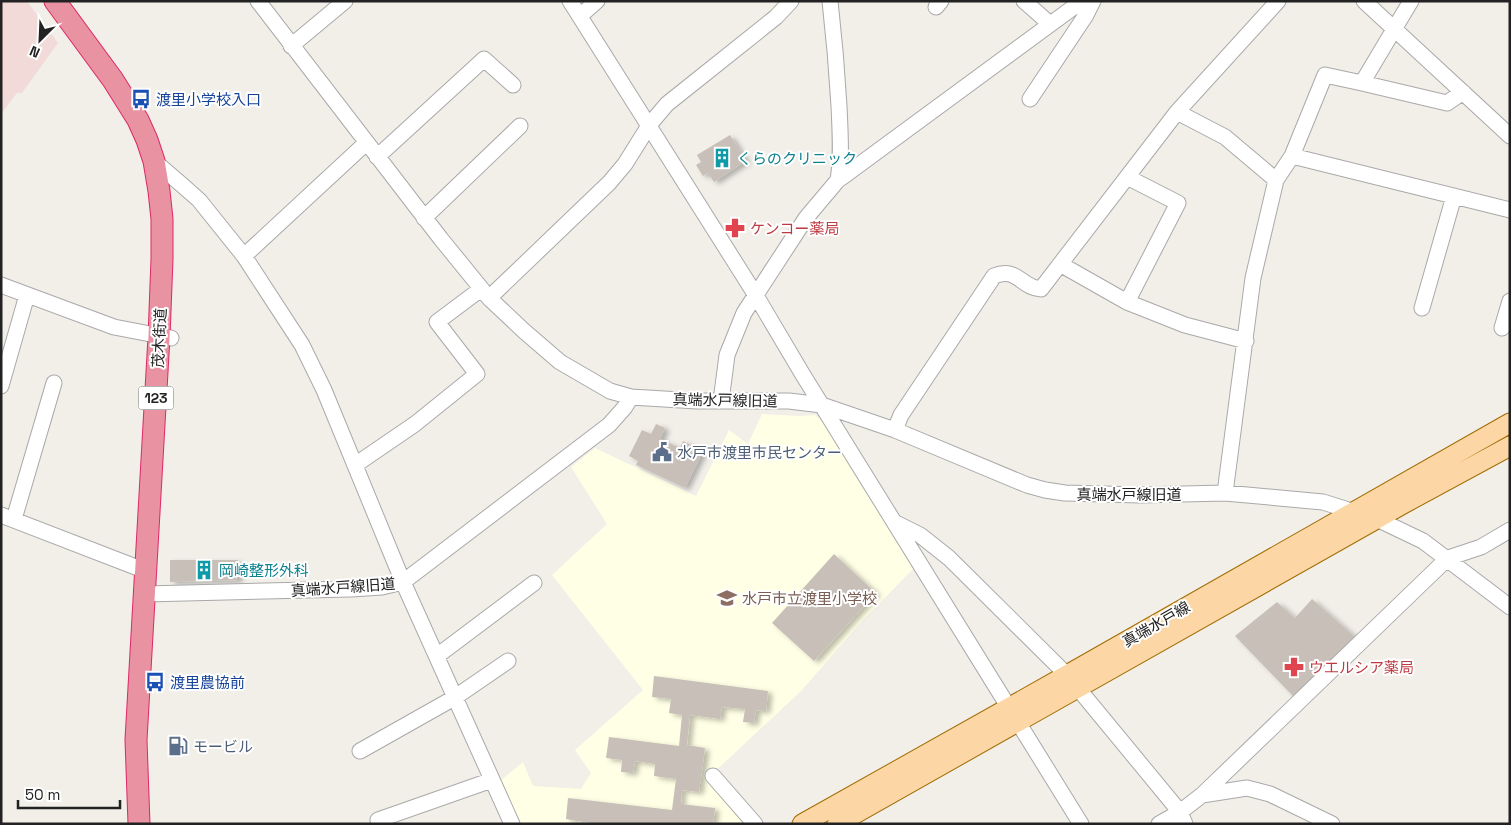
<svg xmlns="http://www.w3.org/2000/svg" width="1511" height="825" font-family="'Space Grotesk','Noto Sans JP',sans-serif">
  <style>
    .commercial { fill: #f2dad9 }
    .education { fill: #ffffe5 }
    .building { fill: #c7bfb8; filter: url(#shadow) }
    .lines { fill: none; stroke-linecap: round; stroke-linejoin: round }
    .minor-casing { stroke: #a9a9a9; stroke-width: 17 }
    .major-casing { stroke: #a06b00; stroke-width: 21 }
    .highway-casing { stroke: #dc2a67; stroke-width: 23 }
    .minor { stroke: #fff; stroke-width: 15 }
    .major { stroke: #fcd6a4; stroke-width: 19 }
    .highway { stroke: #e892a2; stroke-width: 21 }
    .labels { text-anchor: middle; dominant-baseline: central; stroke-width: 4; stroke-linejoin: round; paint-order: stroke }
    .shield { fill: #fff; stroke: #646464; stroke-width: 1 }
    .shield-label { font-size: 14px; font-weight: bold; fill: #222 }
    .transit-label { font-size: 15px; fill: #164399; stroke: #fff; text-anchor: start }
    .culture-label { font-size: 15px; fill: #0d838f; stroke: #fff; text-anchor: start }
    .health-label { font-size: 15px; fill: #be3a42; stroke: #fff; text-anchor: start }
    .street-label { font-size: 15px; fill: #222; stroke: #fff }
    .service-label { font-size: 15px; fill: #4e5e75; stroke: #fff; text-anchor: start }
    .education-label { font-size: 15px; fill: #785e54; stroke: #fff; text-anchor: start }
  </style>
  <defs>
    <filter id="shadow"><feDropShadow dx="4.5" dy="2.5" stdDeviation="2.5" flood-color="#0004"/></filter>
  </defs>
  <rect width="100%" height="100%" fill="#f2efe9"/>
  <path class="commercial" d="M1,1h26l31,42 -36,50h-5l-16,21z"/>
  <path class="education" d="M762,414l37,2 16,-1 13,11 55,88 30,55 -50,51 -62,71 -91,85 38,48h-228l-20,-43 23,-19 10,24 48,3 10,-16 -16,-23 68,-60 -91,-115 55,-51 -36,-57 24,-19 101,48 33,-66 19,14z"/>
  <path class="building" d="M730,135l16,26 -32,21 -6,-9 -5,3 -7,-11 5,-3 -4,-7z
    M656,424l9,4 -5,11 20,9 3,-7 20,10 -18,37 -49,-23 2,-4 -9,-5 13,-26 9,4z
    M834,554l42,39 -62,68 -42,-38z
    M170,560h68v20l-68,2z
    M1312,599l43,38 -62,59 -58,-60 42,-34 18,16z
    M654,676l114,15 -2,20 -10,-1 -2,13 -11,-1 2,-13 -23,-2 -2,12 -30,-4 -3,30 18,3 -6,44 -17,-2 -1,14 34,4 -2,16h-117l-30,-5 2,-21 104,12 4,-31 -22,-3 1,-12 -20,-3 -2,12 -12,-1 1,-12 -16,-2 3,-21 70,9 3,-31 -13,-2 2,-14 -19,-2z"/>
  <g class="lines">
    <defs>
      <path id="minor" d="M258,1l183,238 48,59 35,33 36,31 50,29 21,6 66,4h92l33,4 73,25 132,55 18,5 20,3 75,2 85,-2 98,9 54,17 46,22 87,66
        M570,1l185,293 48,81 278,449
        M830,1c4,35 7,70 9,105 1,24 3,50 -1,74
        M1024,1l26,23
        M1364,1l146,135
        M936,7l5,-6
        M580,16l17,-15
        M291,46l54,-45
        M1362,83l85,20 16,-11
        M1030,99l56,-84 7,-14
        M1177,112l48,25 51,43
        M1292,156l33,-81 37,8 49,-82
        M377,157l107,-98 29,26
        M154,161l28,24 17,15 45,56 58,89 22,45 79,192 109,242
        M1127,177l51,26 -51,99
        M424,218l96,-92
        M244,256l122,-113
        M1060,264l67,38 58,23 61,16
        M1,285l113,42 57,11
        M489,298l120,-115 16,-19 25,-40 17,-20 109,-87 15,-16
        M1422,308l32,-112
        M1502,328l8,-27
        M1,386l26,-91
        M721,401l6,-46 17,-42 62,-95 32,-38 10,-7 234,-172
        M895,430l6,-15 93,-139c23,-10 27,12 47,13l136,-177 101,-111
        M355,465l60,-41 62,-50 -40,-52 44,-33
        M1225,493l28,-215 23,-98 16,-24 218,54
        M1,515l145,56
        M14,519l40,-136
        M896,523l24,12 29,23 118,117 113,137 5,12
        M145,594l206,-5 31,-2 21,-5 206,-157 16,-18 6,-10
        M437,656l97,-73
        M360,751l94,-53 54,-37
        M713,776l42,48
        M1202,795l246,-237 33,-11 29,-17
        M378,820l114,-40
        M1159,824l21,-12 22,-17 45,-7 23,6 62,30"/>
      <path id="major" d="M802,824l265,-149 443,-252
        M837,824l566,-320 107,-58"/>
      <path id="highway" d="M55,1l58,79 25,40 9,20 7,21 5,30 3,28v40l-3,78 -23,403 3,84"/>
    </defs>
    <use href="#minor" class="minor-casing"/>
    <use href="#major" class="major-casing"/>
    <use href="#highway" class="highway-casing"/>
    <use href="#minor" class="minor"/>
    <use href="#major" class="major"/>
    <use href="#highway" class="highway"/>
  </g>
  <defs>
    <symbol id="bus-bare" viewBox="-9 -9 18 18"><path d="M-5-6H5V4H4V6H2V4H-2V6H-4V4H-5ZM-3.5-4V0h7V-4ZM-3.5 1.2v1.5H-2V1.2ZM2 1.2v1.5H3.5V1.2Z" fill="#1a4fb4" stroke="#fff" stroke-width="2.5" paint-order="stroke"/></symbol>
    <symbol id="building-bare" viewBox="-9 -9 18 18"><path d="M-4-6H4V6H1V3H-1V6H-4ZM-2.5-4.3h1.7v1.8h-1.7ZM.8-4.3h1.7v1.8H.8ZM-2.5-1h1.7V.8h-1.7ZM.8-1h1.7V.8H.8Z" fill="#0f9aa8" stroke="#fff" stroke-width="2.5" paint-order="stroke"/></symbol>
    <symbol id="pharmacy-bare" viewBox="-9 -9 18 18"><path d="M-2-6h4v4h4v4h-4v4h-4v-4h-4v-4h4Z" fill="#e0444e" stroke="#fff" stroke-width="2.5" paint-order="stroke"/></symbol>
    <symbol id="civic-bare" viewBox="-9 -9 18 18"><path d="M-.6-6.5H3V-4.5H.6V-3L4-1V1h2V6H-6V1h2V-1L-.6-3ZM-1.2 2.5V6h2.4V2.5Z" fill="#5c6f8a" stroke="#fff" stroke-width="2.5" paint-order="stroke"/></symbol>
    <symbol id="school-bare" viewBox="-9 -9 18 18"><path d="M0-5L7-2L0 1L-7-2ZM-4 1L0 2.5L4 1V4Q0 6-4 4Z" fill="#8d6e63" stroke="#fff" stroke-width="2.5" paint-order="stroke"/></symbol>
    <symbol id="fuel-bare" viewBox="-9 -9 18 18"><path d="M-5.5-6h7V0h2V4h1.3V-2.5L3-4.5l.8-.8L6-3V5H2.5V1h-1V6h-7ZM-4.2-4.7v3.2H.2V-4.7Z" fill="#5c6f8a" stroke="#fff" stroke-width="2.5" paint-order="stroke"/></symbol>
  </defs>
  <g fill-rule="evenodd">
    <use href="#bus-bare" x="127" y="85" width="28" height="28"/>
    <use href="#building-bare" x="708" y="144" width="28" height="28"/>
    <use href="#pharmacy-bare" x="721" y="214" width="28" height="28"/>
    <use href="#civic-bare" x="648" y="438" width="28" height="28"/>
    <use href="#building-bare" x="190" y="556" width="28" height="28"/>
    <use href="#school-bare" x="713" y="584" width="28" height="28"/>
    <use href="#pharmacy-bare" x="1280" y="653" width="28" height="28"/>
    <use href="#bus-bare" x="141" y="668" width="28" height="28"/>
    <use href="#fuel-bare" x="164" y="732" width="28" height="28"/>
  </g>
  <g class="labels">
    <rect class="shield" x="138.5" y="386.5" width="35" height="23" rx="4"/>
    <g class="shield-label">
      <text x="156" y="398">123</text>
    </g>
    <g class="transit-label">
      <text x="156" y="99">渡里小学校入口</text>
      <text x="170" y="682">渡里農協前</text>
    </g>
    <g class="culture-label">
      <text x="737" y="158">くらのクリニック</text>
      <text x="219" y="570">岡崎整形外科</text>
    </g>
    <g class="health-label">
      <text x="750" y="228">ケンコー薬局</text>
      <text x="1309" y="667">ウエルシア薬局</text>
    </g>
    <g class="street-label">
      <text transform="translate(159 338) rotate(-87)">茂木街道</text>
      <text transform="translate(725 400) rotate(1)">真端水戸線旧道</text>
      <text x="1129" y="494">真端水戸線旧道</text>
      <text transform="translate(343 587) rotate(-4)">真端水戸線旧道</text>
      <text transform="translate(1156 624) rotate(-30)">真端水戸線</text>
    </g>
    <g class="service-label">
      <text x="677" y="452">水戸市渡里市民センター</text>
      <text x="193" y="746">モービル</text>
    </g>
    <g class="education-label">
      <text x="742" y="598">水戸市立渡里小学校</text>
    </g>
  </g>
  <rect width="1511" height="825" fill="none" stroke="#222222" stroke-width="5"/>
  <g transform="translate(40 40) rotate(204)" stroke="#ffffff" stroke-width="4" paint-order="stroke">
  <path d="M0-4L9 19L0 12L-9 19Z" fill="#222222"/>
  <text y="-8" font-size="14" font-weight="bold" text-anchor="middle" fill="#222222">N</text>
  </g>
  <path d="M18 800v8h102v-8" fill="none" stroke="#222222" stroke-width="2.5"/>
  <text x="25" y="800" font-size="15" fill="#222222" stroke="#ffffff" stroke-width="4" paint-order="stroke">50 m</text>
</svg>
